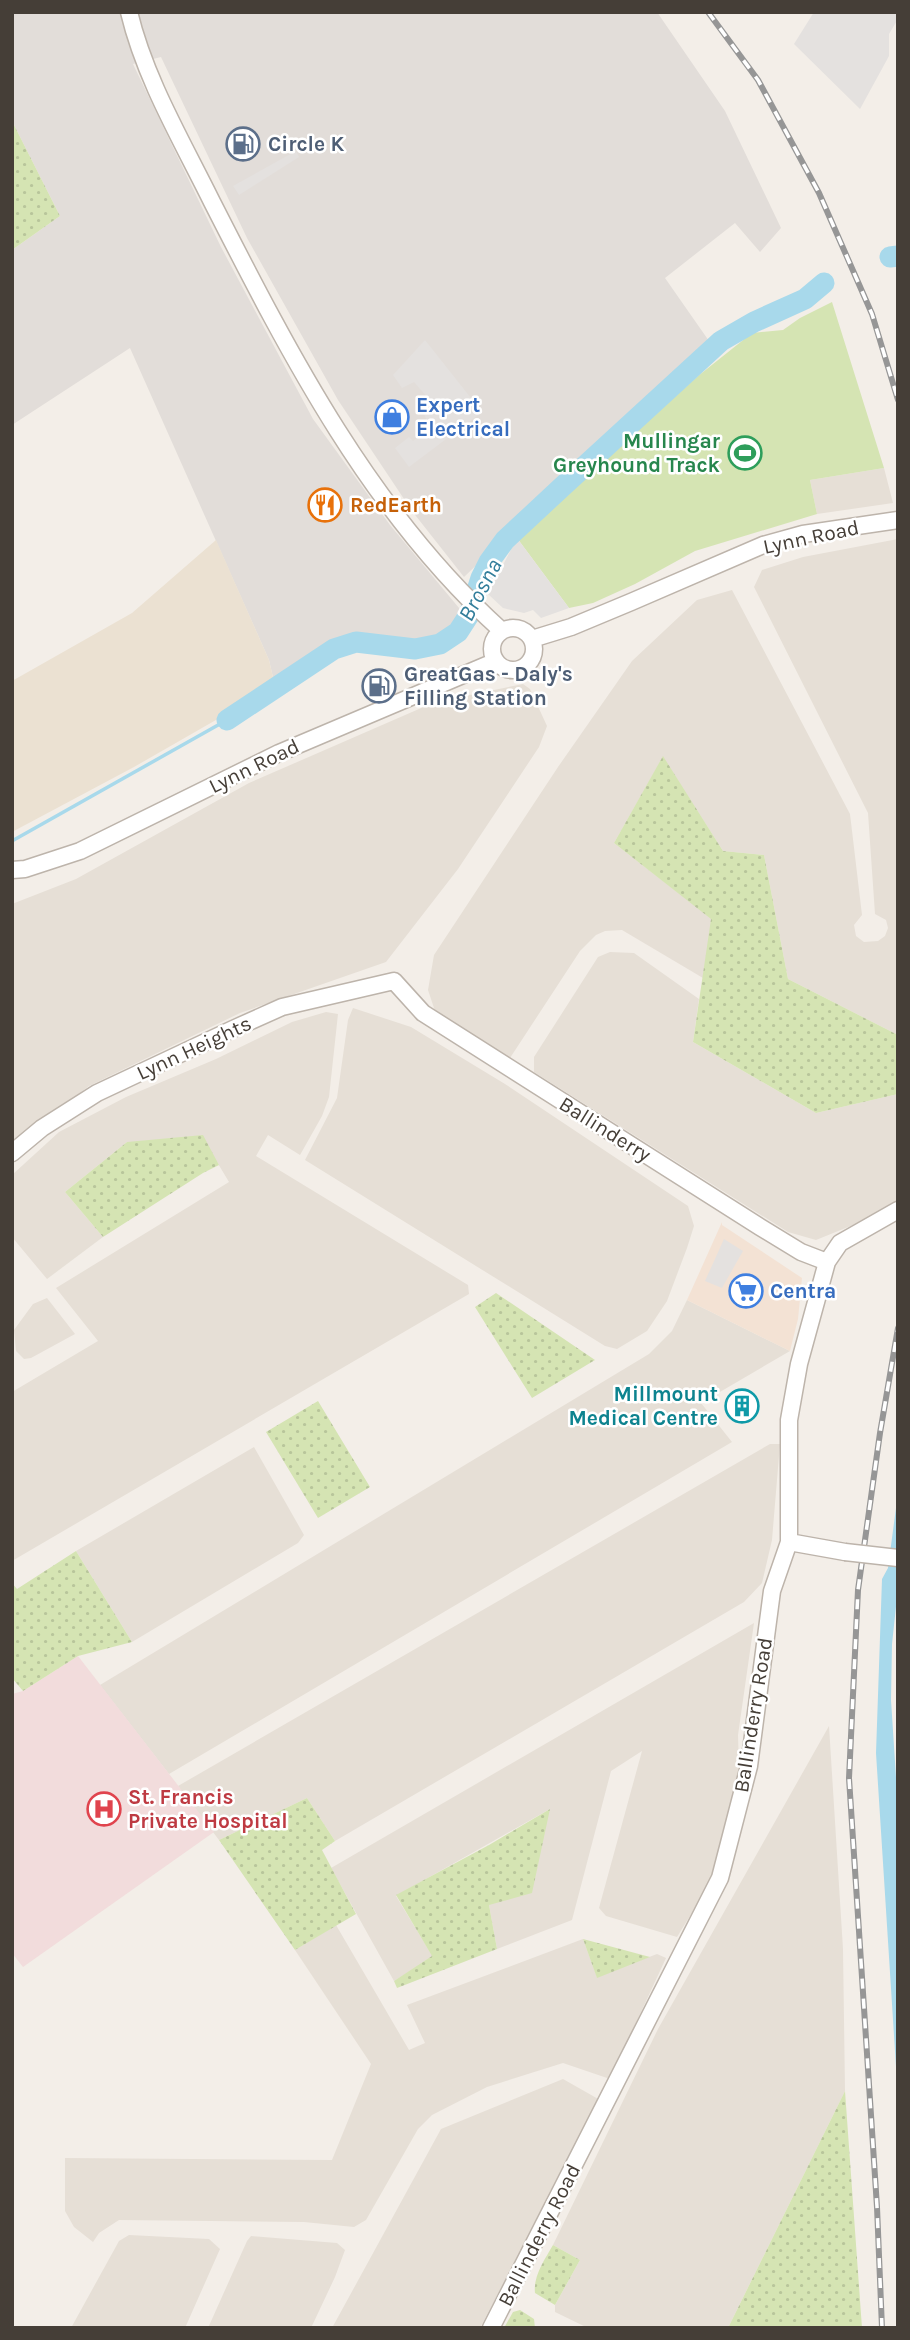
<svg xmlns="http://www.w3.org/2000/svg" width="910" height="2340" font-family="Karla,sans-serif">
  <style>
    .residential { fill: #e6dfd6 }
    .commercial { fill: #f3e2d4 }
    .industrial { fill: #e2ddd9 }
    .education { fill: #ebe1d2 }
    .medical { fill: #f2dcdc }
    .grass { fill: url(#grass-dots) }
    .pitch { fill: #d5e4b3 }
    .parking { fill: #e4e1df }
    .water { fill: #a8d9eb }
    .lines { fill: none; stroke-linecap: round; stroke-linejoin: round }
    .stream { stroke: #a8d9eb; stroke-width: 3.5 }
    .river { stroke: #a8d9eb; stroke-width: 21 }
    .minor-casing { stroke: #bdb4ab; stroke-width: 19 }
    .minor { stroke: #fff; stroke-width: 16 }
    .rail-casing { stroke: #969696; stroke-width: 6 }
    .rail { stroke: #fff; stroke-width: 3.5; stroke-dasharray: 10; stroke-linecap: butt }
    .minor-bridge-casing { stroke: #bdb4ab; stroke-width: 19; stroke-linecap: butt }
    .minor-bridge { stroke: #fff; stroke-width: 16 }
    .labels { text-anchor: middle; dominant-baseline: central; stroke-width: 5; stroke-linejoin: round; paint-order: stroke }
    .service-label { font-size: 21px; font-weight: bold; fill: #4e5e75; stroke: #fff; text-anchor: start }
    .shop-label { font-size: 21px; font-weight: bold; fill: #366cbe; stroke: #fff; text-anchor: start }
    .leisure-label { font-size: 21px; font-weight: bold; fill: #27864d; stroke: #fff; text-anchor: end }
    .food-label { font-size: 21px; font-weight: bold; fill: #c56008; stroke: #fff; text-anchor: start }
    .street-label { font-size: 21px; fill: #453e37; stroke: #fff }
    .culture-label { font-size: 21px; font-weight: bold; fill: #0d838f; stroke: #fff; text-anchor: end }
    .health-label { font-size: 21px; font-weight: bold; fill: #be3a42; stroke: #fff; text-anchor: start }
    .water-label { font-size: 23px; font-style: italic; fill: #337e9b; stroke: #fff }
  </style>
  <defs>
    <pattern id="grass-dots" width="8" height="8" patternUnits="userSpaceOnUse" patternTransform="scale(1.75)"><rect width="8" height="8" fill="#d5e4b3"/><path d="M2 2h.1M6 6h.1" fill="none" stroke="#b8c59b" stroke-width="1.8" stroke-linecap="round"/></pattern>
  </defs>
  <rect width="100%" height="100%" fill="#f3eee8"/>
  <path class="residential" d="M884,468l9,35 -76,11 -7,-34z
    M898,539v496l-110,-56 -24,-124 -41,-4 -60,-94 -49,86 98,76 -9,59 -81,-48 -17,1 -9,4 -16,16 -70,107 -11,-1 -64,-46 -7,-21 6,-35 124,-188 74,-106 65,-61 35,-10 118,224 12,101 -8,10 2,11 8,6 14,-1 7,-5 3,-8 -2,-8 -11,-6 -7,-101 -114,-226 8,-17 41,-13z
    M523,684l7,5 17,37 -8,21 -81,122 -72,93 -146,51 -151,73 -77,59v-241l64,-25 173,-96 186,-81z
    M610,952l24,1 65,46 -6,43 123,71 82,-19v107l-13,11 -69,28 -28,-8 -254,-160v-15l64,-100z
    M353,1008l58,19 94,57 183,122 6,20 -7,22 -20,53 -20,30 -30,18 -12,-3 -300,-186 32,-62 11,-78z
    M326,1012l12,2 -9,83 -7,19 -22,39 -32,-20 -12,21 212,129 1,9 -457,267v-169l86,-51 -42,-53 173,-106 -12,-20 -90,-20 -62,50 38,45 -56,42 -35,-42v-62l47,-43 67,-35 90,-38 76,-37z
    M47,1298l28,36 -44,24 -7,1 -8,-8 -2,-21 19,-26z
    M687,1300l103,51 -89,52 31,39 -563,332 -69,-89 549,-331 23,-23z
    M770,1444h10l-8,96 -10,43 -18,19 -409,239 -28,-43 -88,42 -41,-54z
    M254,1447l50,88 -6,8 -166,99 -56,-91z
    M754,1623l-16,112 1,32 -20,85 -13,38 -29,47 -71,-21 -7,-8 43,-157 -31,20 -39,149 -75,29 -8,-44 61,-96 -154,87 37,61 -39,24 -63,-113z
    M829,1726l14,223 2,142 -117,237h-140l-33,-16v-7l25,-45 -27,-15 105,-216z
    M336,1925l73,125 16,-7 -18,-38 176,-66 14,38 60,-23 9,4 -56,121 -47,-16 -76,24 -55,28 -14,14 -52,91 -12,7 -50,-5 -185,-2 -20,13 -6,9 -19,-15 -9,-16v-53l267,2 39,-96 -76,-114z
    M563,2079l37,21 -120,228h-148l109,-199z
    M129,2235l80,4 11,10 -35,79h-114l48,-87z
    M251,2236l86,7 8,7 -10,27 -24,51h-103l39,-87z"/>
  <path class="commercial" d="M722,1222v3l80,53 -4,41 -8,32 -103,-51z"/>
  <path class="industrial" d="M12,12h645l68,99 56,117 -21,24 -25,-29 -70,55 44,63 -245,236 -52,-66 -74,-111 -91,-162 -86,-181 -28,7 88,183 92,172 77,106 74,89 -9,17 -31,15h-90l-59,40 -6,-26 -139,-312 -118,77v-175l48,-34 -48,-95z"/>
  <path class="education" d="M216,540l53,120 6,26 -141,81 -122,65v-151l120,-68z"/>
  <path class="medical" d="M78,1656l136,176 -191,135 -11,-14v-259l11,-3z"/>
  <path class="grass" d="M12,121l48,95 -48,34z
    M663,756l60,95 41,4 24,124 110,56v59l-82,19 -123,-71 18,-123 -97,-76z
    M203,1135l16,30 -16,8 -100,64 -38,-45 62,-50z
    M496,1293l99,67 -63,38 -57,-91z
    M318,1401l52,86 -52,31 -52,-86z
    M76,1551l56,91 -54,14 -55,35 -11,-13v-95l5,6z
    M307,1798l28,43 -13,9 34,64 -61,36 -76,-110z
    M550,1809l-18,84 -43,12 8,44 -100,39 -3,-7 38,-25 -36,-61 93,-50z
    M583,1939l67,18 -53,21z
    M845,2091l17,237h-134z
    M553,2245l27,15 -25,45 -20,-12c-2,-17 10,-34 18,-48z
    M520,2310l14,9 1,9h-31l9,-16z"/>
  <path class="pitch" d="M832,302l52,166 -74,12 7,34 -122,37 -60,33 -42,19 -24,5 -52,-70 181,-162 54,-43 31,-3 17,-12z"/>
  <path class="parking" d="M814,12h84v7l-9,15v22l-29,53 -66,-65z
    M296,151l3,6 -60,38 -6,-9z
    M425,340l57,72 -73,55 -14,-19 14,-11 4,4 16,-13 -4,-12 -7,-9 10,-9 -14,-16 -12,6 -9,-13z
    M517,538l52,70 -28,10 -8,-8 -9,3 -21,-5 -15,-14z
    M724,1239l19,12 -21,37 -17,-7z"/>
  <path class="water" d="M898,1493v95l-6,56 -1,56 7,108v290l-22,-345 6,-174 6,-11z"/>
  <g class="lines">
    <path class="stream" d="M12,841l215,-121"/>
    <path class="river" d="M890,257l8,-1
      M227,720l107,-71 22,-7 59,7 25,-5 18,-12 11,-17 12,-37 8,-16 16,-22 58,-54 158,-145 33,-19 51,-23 19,-16"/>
    <defs>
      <path id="minor" d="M129,12c16,67 53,129 83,190 79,155 159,311 290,429
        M492 649a21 21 0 1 1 42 0a21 21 0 1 1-42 0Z
        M532,639l39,-12 60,-25 132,-57 40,-11 95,-14
        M12,870l13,-1 55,-18 199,-98 217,-92
        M12,1153l30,-25 55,-35 136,-64 49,-22 112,-26 29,32 337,214 41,25 26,10
        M789,1542l56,10
        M491,2328l229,-450 29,-112 23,-175 17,-49v-122l10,-56 28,-102 13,-19 58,-33"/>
    </defs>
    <use href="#minor" class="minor-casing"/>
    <use href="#minor" class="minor"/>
    <defs>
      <path id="rail" d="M708,12l50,68 61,113 53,121 26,86
        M882,2328l-5,-121 -28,-429 9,-188 22,-157 18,-105"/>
    </defs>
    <use href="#rail" class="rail-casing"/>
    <use href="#rail" class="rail"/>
    <defs>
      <path id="minor-bridge" d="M845,1552l53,6"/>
    </defs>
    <use href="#minor-bridge" class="minor-bridge-casing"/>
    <use href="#minor-bridge" class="minor-bridge"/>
  </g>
  <defs>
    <symbol id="fuel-ring" viewBox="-11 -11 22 22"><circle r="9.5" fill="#fff" stroke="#5c6f8a" stroke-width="1.5"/><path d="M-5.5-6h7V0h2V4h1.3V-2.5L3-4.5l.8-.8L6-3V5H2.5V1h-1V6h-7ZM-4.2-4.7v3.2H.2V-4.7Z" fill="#5c6f8a"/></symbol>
    <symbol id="shop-ring" viewBox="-11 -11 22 22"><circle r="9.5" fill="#fff" stroke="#3f7fe0" stroke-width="1.5"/><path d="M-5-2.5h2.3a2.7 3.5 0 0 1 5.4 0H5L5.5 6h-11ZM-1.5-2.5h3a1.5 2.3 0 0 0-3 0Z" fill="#3f7fe0"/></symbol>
    <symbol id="stadium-ring" viewBox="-11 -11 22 22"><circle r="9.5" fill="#fff" stroke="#2e9e5b" stroke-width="1.5"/><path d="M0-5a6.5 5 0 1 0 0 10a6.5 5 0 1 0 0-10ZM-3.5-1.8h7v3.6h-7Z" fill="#2e9e5b"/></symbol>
    <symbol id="restaurant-ring" viewBox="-11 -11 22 22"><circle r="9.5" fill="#fff" stroke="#e8710a" stroke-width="1.5"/><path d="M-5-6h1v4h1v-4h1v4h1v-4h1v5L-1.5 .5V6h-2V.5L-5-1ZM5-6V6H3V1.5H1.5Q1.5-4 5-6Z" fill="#e8710a"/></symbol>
    <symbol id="supermarket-ring" viewBox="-11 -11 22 22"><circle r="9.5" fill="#fff" stroke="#3f7fe0" stroke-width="1.5"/><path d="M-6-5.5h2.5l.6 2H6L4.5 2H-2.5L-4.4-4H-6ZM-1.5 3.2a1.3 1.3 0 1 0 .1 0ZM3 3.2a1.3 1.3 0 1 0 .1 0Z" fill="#3f7fe0"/></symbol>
    <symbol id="building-ring" viewBox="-11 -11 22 22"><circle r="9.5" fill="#fff" stroke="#0f9aa8" stroke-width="1.5"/><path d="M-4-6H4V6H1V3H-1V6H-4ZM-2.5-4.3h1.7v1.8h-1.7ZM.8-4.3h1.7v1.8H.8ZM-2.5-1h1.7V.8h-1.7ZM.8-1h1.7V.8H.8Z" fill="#0f9aa8"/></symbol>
    <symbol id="hospital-ring" viewBox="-11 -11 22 22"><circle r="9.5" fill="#fff" stroke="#e0444e" stroke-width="1.5"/><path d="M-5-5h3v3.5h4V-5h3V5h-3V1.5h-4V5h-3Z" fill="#e0444e"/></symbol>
  </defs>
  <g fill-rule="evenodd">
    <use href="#fuel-ring" x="224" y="125" width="38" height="38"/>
    <use href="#shop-ring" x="373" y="398" width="38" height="38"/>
    <use href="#stadium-ring" x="726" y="434" width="38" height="38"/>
    <use href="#restaurant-ring" x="306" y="486" width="38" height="38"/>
    <use href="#fuel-ring" x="360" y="667" width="38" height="38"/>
    <use href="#supermarket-ring" x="727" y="1272" width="38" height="38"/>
    <use href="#building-ring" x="723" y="1387" width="38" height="38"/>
    <use href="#hospital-ring" x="85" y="1790" width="38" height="38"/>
  </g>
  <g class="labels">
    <g class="service-label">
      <text x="268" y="144">Circle K</text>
      <text x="404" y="674">GreatGas - Daly's<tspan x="404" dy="24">Filling Station</tspan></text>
    </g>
    <g class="shop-label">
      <text x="416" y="405">Expert<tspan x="416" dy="24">Electrical</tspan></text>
      <text x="770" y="1291">Centra</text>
    </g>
    <g class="leisure-label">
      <text x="720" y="441">Mullingar<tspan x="720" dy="24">Greyhound Track</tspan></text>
    </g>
    <g class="food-label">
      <text x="350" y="505">RedEarth</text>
    </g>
    <g class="street-label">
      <text transform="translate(811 537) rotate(-12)">Lynn Road</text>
      <text transform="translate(254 766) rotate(-26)">Lynn Road</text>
      <text transform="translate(194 1048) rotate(-25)">Lynn Heights</text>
      <text transform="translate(605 1129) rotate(32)">Ballinderry</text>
      <text transform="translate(753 1715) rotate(-81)">Ballinderry Road</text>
      <text transform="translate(539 2235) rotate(-63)">Ballinderry Road</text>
    </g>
    <g class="culture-label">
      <text x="718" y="1394">Millmount<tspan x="718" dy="24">Medical Centre</tspan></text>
    </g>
    <g class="health-label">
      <text x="128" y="1797">St. Francis<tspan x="128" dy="24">Private Hospital</tspan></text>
    </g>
    <g class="water-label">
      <text transform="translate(480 590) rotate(-62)">Brosna</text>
    </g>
  </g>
  <rect width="910" height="2340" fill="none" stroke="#453e37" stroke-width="28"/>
</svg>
